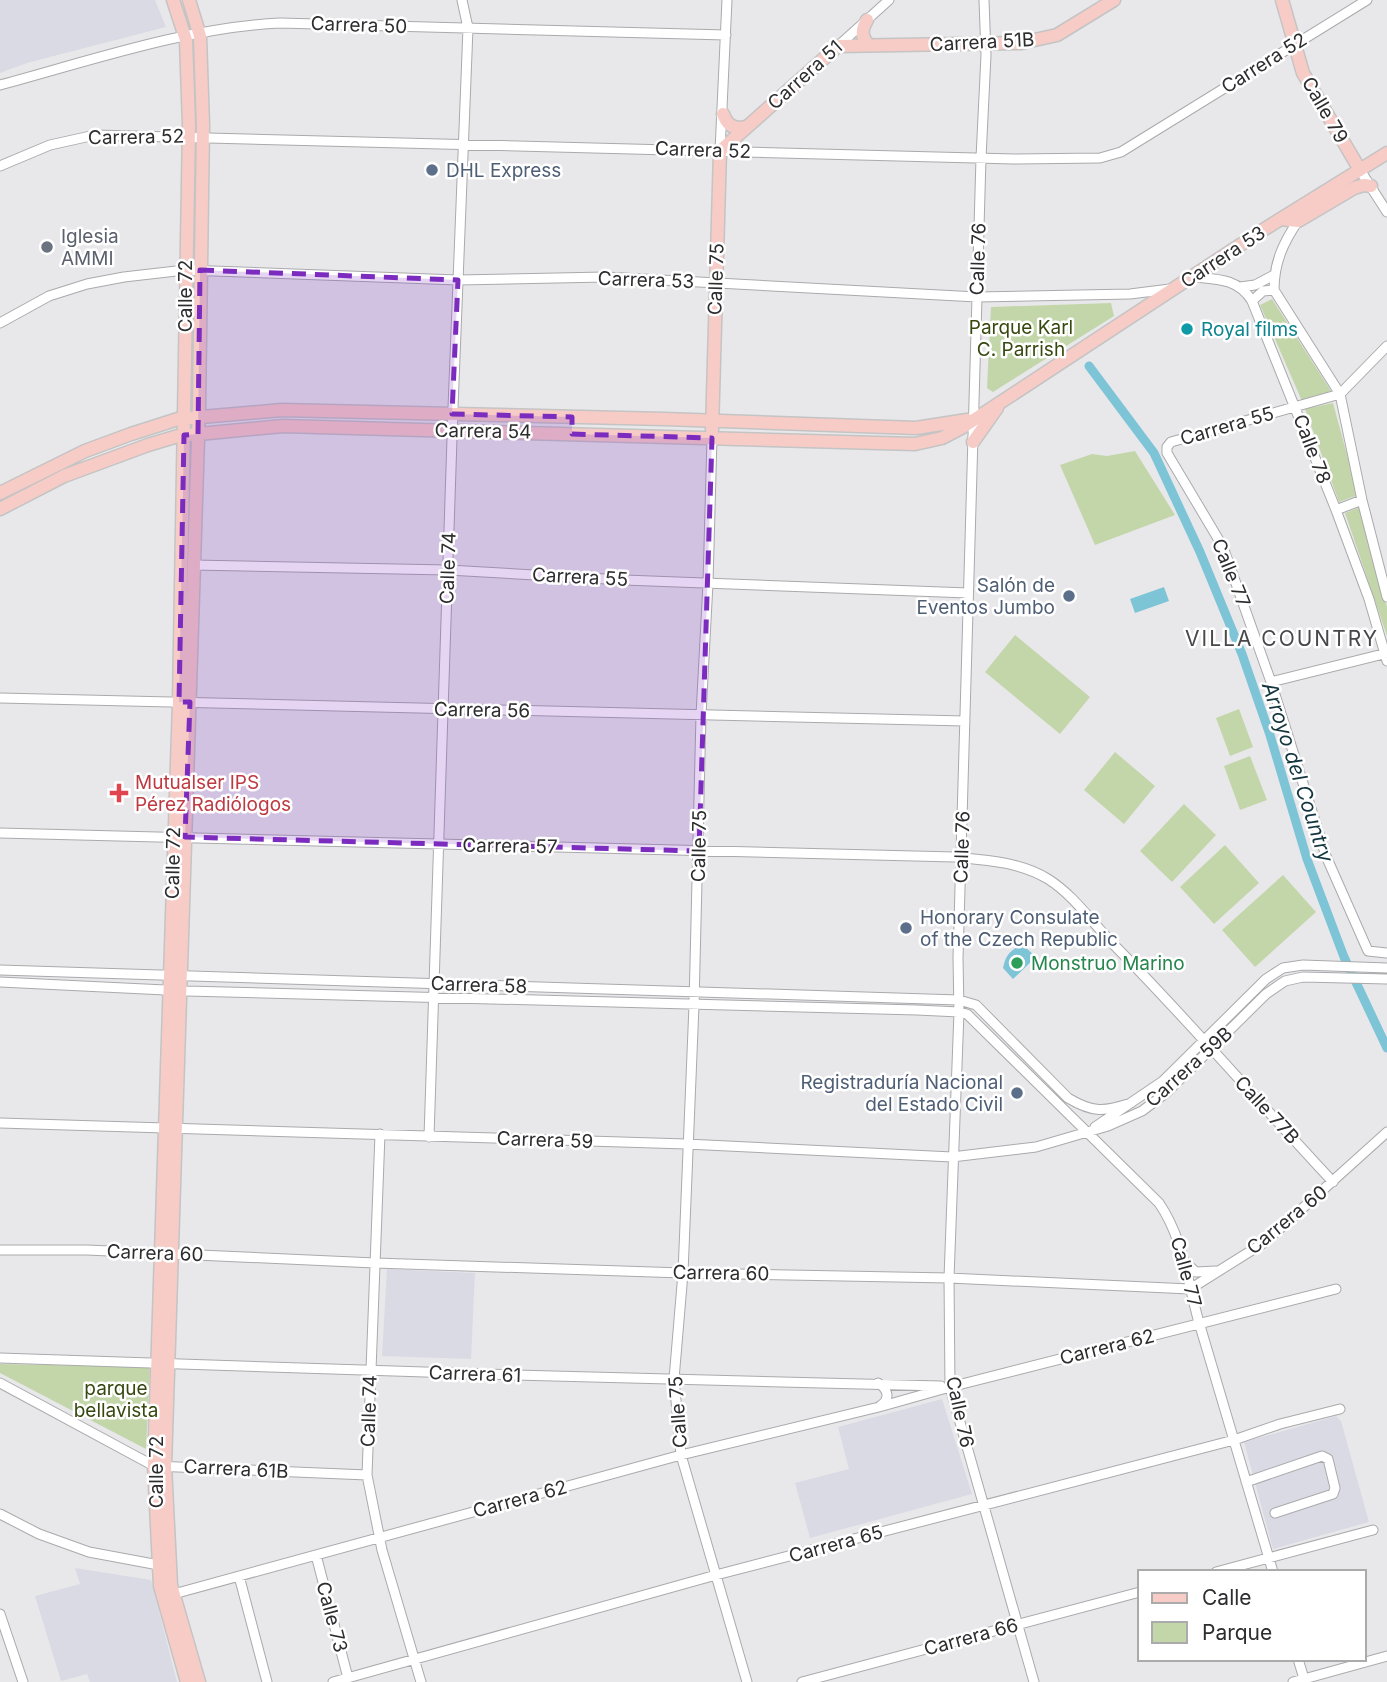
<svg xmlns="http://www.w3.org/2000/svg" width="1387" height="1682" font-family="Inter,sans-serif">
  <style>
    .built { fill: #dadae4 }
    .green { fill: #c3d6a9 }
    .water { fill: #7ec4d7 }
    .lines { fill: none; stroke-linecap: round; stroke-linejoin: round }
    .canal { stroke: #7ec4d7; stroke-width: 9 }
    .minor-casing { stroke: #aaaaad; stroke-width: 11 }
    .major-casing { stroke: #c4c4c4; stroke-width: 15 }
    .minor { stroke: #fff; stroke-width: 9 }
    .major { stroke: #f7ccc7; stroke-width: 12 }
    .marked { fill: #7b2cbf; fill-opacity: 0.2; stroke: #7b2cbf; stroke-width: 5; stroke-dasharray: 14 9; stroke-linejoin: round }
    .service-dot { fill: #5c6f8a; stroke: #fff; stroke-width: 2.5 }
    .worship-dot { fill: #6b7280; stroke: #fff; stroke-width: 2.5 }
    .culture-dot { fill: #0f9aa8; stroke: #fff; stroke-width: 2.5 }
    .health-dot { fill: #e0444e; stroke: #fff; stroke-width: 2.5 }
    .leisure-dot { fill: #2e9e5b; stroke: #fff; stroke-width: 2.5 }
    .labels { text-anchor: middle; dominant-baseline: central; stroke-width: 5; stroke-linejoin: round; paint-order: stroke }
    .street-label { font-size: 19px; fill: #2d2c2e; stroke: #fff }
    .service-label { font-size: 19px; fill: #4e5e75; stroke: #fff; text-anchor: start }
    .worship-label { font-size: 19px; fill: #5b616d; stroke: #fff; text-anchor: start }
    .park-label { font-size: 19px; fill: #36480f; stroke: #fff }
    .culture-label { font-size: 19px; fill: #0d838f; stroke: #fff; text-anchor: start }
    .health-label { font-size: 19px; fill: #be3a42; stroke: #fff; text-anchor: start }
    .leisure-label { font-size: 19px; fill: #27864d; stroke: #fff; text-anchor: start }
    .neighbourhood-label { font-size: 21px; letter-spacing: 2px; fill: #48484a; stroke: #fff }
    .water-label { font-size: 21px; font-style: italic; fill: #13353e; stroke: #fff }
  </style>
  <rect width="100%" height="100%" fill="#e8e8eb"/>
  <path class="built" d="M0,0h155l11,27 -139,36 -27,10z
    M387,1269l88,4 -4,86 -89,-3z
    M942,1399l30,95 -162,44 -15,-55 54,-14 -11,-42z
    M1336,1416l5,5 28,101 -96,27 -29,-107z
    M75,1568l76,12 26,102h-87l-3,-8 -26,7 -26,-85 45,-12z"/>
  <path class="green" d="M1272,299l59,92 -29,10 -42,-96z
    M1111,303l3,13 -121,76 -6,-4 4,-81z
    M1333,403l25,92 -19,7 -34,-93z
    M1135,451l40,64 -80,30 -35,-80 32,-11 15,2z
    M1360,507l27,100v29l-42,-123z
    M1015,635l75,62 -30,37 -75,-62z
    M1239,709l14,38 -23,9 -14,-38z
    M1115,752l40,34 -31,38 -40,-34z
    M1250,756l17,44 -27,10 -16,-44z
    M1184,804l32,31 -44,47 -32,-31z
    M1225,845l34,38 -45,41 -34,-37z
    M1283,875l33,37 -61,55 -33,-37z
    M0,1364l150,3 -4,82 -146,-76z"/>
  <path class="water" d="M1164,587l5,14 -34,12 -5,-14z
    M1022,944l14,13 -23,22 -10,-11c3,-14 7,-17 19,-24z"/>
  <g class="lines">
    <path class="canal" d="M1089,366l65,87 46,99 42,102 28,81 37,124 37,98 43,91"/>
    <defs>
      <path id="minor" d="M984,0l2,55 -5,103 -23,800 1,54 -10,266 1,109 84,295
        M838,46l51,-46
        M0,85c89,-24 189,-58 280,-62l446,12
        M720,151l7,-151
        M0,166l50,-21 45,-10 919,24 86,-1 21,-6 246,-152
        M1360,170l27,42
        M1298,221c-15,22 -24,42 -24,69l66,104 22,106 25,97
        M1195,277c23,2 44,2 57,24l84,209 33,89 18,62
        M1240,287l15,-2 19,-10
        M1252,301l11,-10 11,-1
        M0,323l49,-27 38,-12 37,-7 61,-7 273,10 147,-3 372,20 153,-3 40,-5
        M1387,346l-47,48 -169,48 -4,5v6l56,94 48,135 55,174 42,95 19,2
        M712,438l-4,145 -7,132 -7,290 -11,268 -9,106 7,76 66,227
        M1336,510l26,-10
        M193,565l255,5 176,10 344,13
        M1271,682l116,-29
        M0,698l965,23
        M0,833l955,24c31,3 65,5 93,22 27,17 45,45 68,68 75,76 144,157 217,235
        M0,970l959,30 17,5 92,93c25,15 36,14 63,5
        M0,982l186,9 731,19 42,2 8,2 192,189c24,35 28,76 39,116 25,84 50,169 75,253
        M0,1123l686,21 266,13 84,-10 72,-21 34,-15 24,-18 100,-99 19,-13 18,-4 84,2
        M1095,1127l68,-46 103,-102 17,-11 20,-3 84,3
        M380,1134l-13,341 15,75 39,132
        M429,1137l24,-729 15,-380 -6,-28
        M0,1250h87l288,13 308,10 266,5 241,11 75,-47 122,-110
        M1185,1262l11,10 20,-1
        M0,1358l515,17 426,11
        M0,1383l154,83 213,9
        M878,1383c10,6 13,16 2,23
        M1246,1482l76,-26 6,3 7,29 -2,6 -58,19
        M0,1514l39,20 50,18 75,14
        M316,1555l32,123
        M1216,1572l157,-42
        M239,1576l28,106
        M170,1595l511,-140 198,-48 71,-20 386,-98
        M0,1614l23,68
        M1298,1659l7,23
        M333,1682l383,-107 518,-135 46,-16 60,-15
        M802,1682l338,-90
        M1293,1682l94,-26"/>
      <path id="major" d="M173,0l13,40 3,86 -10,576 -25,764 6,120 27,96
        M189,0l11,36 3,90 -4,282 -34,1058 6,119 28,97
        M1282,0l21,73 57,97
        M867,20c-6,10 -6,17 2,25
        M723,114c4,11 11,16 23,13
        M1281,219l17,2 56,-33 10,-3 7,1
        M712,430l8,-279 118,-105 183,-3 36,-8 57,-35
        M973,442l24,-34
        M0,493l85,-42 46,-17 47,-15 104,-9 382,9 252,9 51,-8
        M0,509l64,-33 84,-31 30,-9 105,-10 632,18 27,-6 21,-11 300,-197 124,-77"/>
    </defs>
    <use href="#minor" class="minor-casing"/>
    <use href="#major" class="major-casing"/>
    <use href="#minor" class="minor"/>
    <use href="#major" class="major"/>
  </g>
  <path class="marked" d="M200,270l258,10 -6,134 120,3v17l140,4 -13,413 -514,-14 5,-135h-11l5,-267 14,-1z"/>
  <g class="service-dot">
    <circle cx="432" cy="170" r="7"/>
    <circle cx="1069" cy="596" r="7"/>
    <circle cx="906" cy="928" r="7"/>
    <circle cx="1017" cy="1093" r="7"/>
  </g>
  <circle class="worship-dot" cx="47" cy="247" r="7"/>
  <circle class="culture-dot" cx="1187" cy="329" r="7"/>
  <path class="health-dot" d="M115.5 782.5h7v7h7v7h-7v7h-7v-7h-7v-7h7z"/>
  <circle class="leisure-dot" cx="1017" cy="963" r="7"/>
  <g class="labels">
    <g class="street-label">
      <text transform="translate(359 25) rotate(2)">Carrera 50</text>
      <text transform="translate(982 42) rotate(-3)">Carrera 51B</text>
      <text transform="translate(1264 63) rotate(-32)">Carrera 52</text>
      <text transform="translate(805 75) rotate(-42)">Carrera 51</text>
      <text transform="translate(1325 110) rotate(60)">Calle 79</text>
      <text transform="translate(136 137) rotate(-1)">Carrera 52</text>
      <text transform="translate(703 150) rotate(2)">Carrera 52</text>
      <text transform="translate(1223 257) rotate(-33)">Carrera 53</text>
      <text transform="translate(978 259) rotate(-88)">Calle 76</text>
      <text transform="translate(716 279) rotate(-88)">Calle 75</text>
      <text transform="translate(646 280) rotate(2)">Carrera 53</text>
      <text transform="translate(185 296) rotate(-90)">Calle 72</text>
      <text transform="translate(1227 426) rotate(-16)">Carrera 55</text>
      <text transform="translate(483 431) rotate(1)">Carrera 54</text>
      <text transform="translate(1312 449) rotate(69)">Calle 78</text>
      <text transform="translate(448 568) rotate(-88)">Calle 74</text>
      <text transform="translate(1231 573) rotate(68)">Calle 77</text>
      <text transform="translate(580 577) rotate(3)">Carrera 55</text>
      <text transform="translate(482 710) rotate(1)">Carrera 56</text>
      <text transform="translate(510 846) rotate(1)">Carrera 57</text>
      <text transform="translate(699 846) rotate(-89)">Calle 75</text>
      <text transform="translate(962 847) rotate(-88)">Calle 76</text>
      <text transform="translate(173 863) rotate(-89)">Calle 72</text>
      <text transform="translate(479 985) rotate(2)">Carrera 58</text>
      <text transform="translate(1189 1067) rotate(-42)">Carrera 59B</text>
      <text transform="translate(1267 1110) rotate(47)">Calle 77B</text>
      <text transform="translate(545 1140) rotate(2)">Carrera 59</text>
      <text transform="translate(1287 1220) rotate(-39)">Carrera 60</text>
      <text transform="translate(155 1253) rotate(2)">Carrera 60</text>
      <text transform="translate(1186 1272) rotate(75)">Calle 77</text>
      <text transform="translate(721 1273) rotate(1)">Carrera 60</text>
      <text transform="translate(1107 1347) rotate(-14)">Carrera 62</text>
      <text transform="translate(475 1374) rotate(2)">Carrera 61</text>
      <text transform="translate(369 1411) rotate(-88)">Calle 74</text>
      <text transform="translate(678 1412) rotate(-94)">Calle 75</text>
      <text transform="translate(960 1412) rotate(78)">Calle 76</text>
      <text transform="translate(236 1469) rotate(3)">Carrera 61B</text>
      <text transform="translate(156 1472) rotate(-90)">Calle 72</text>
      <text transform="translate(520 1499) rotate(-15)">Carrera 62</text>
      <text transform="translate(836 1544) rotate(-15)">Carrera 65</text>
      <text transform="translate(332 1617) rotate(75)">Calle 73</text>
      <text transform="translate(971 1637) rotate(-15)">Carrera 66</text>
    </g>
    <g class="service-label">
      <text x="446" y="170">DHL Express</text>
      <text x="1055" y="585" text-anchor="end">Salón de<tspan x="1055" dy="22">Eventos Jumbo</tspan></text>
      <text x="920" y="917">Honorary Consulate<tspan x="920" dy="22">of the Czech Republic</tspan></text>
      <text x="1003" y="1082" text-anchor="end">Registraduría Nacional<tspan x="1003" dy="22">del Estado Civil</tspan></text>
    </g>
    <g class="worship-label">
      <text x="61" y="236">Iglesia<tspan x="61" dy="22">AMMI</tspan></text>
    </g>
    <g class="park-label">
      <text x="1021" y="327">Parque Karl<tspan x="1021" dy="22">C. Parrish</tspan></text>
      <text x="116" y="1388">parque<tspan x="116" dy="22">bellavista</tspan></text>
    </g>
    <g class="culture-label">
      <text x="1201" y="329">Royal films</text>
    </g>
    <g class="health-label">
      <text x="135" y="782">Mutualser IPS<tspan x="135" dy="22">Pérez Radiólogos</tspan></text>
    </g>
    <g class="leisure-label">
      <text x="1031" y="963">Monstruo Marino</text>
    </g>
    <g class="neighbourhood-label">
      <text x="1282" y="638">VILLA COUNTRY</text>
    </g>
    <g class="water-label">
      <text transform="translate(1298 772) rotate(72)">Arroyo del Country</text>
    </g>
  </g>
  <rect x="1138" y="1570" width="228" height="91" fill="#ffffff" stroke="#ababab" stroke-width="2"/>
  <rect x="1152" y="1593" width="35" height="10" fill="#f7ccc7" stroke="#ababab" stroke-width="2"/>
  <text x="1202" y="1605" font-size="21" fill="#2d2c2e">Calle</text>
  <rect x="1152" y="1622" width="35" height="21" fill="#c3d6a9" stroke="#ababab" stroke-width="2"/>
  <text x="1202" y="1640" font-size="21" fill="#2d2c2e">Parque</text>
</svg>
